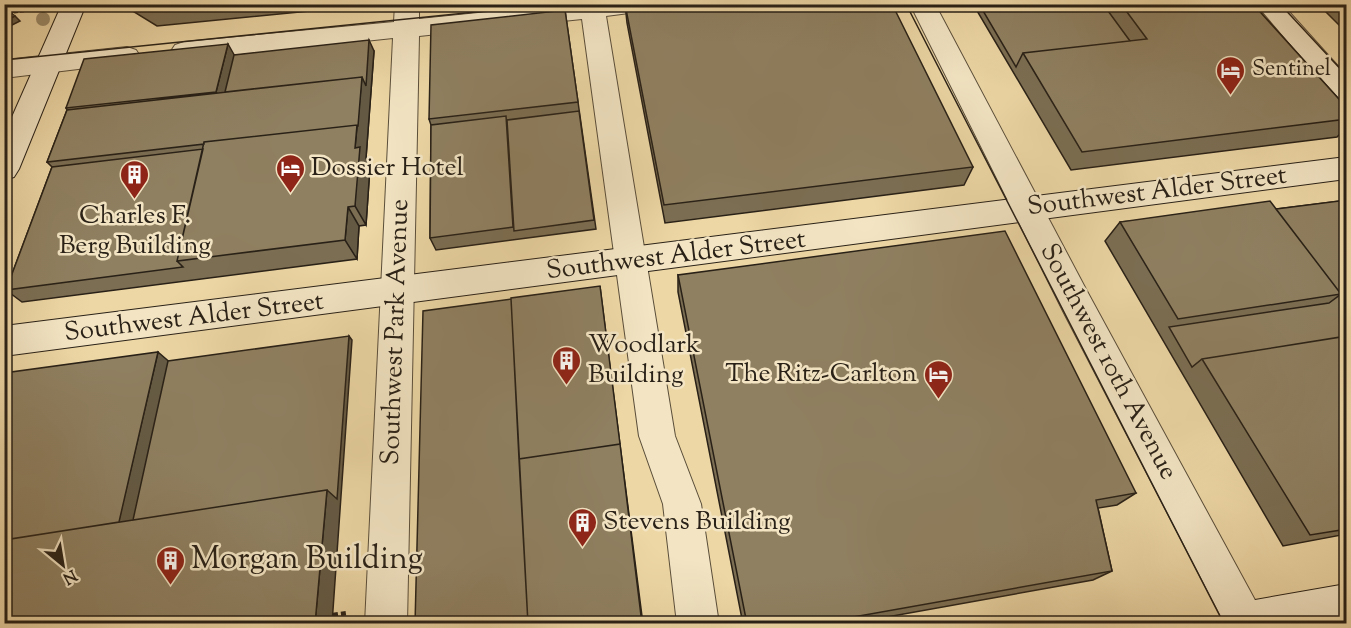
<svg xmlns="http://www.w3.org/2000/svg" width="1351" height="628" font-family="'Sorts Mill Goudy',serif">
  <style>
    .lines { fill: none; stroke-linecap: round; stroke-linejoin: round }
    .service-casing { stroke: #5a4e3a; stroke-width: 2 }
    .minor-casing { stroke: #5a4e3a; stroke-width: 2 }
    .tertiary-casing { stroke: #5a4e3a; stroke-width: 2 }
    .secondary-casing { stroke: #292117; stroke-width: 2 }
    .path-far1 { stroke: #292117; stroke-width: 3; stroke-dasharray: 4 2; stroke-linecap: butt }
    .path { stroke: #292117; stroke-width: 4.5; stroke-dasharray: 5 3; stroke-linecap: butt }
    .service { fill: #f3e5c4; fill-rule: evenodd }
    .minor { fill: #f3e5c4; fill-rule: evenodd }
    .tertiary { fill: #f3e5c4; fill-rule: evenodd }
    .secondary { fill: #f3e5c4; fill-rule: evenodd }
    .tram { stroke: #292117; stroke-width: 1.5 }
    .tree { fill: #9c8c6a }
    .wall { fill: #7b6e53; stroke: #292117; stroke-width: 1.5 }
    .shaded-wall { fill: #645a44; stroke: #292117; stroke-width: 1.5 }
    .building { fill: #8f8061; stroke: #292117; stroke-width: 1.5 }
    .labels { text-anchor: middle; dominant-baseline: central; stroke-width: 5; stroke-linejoin: round; paint-order: stroke }
    .far-poi-label { font-size: 22px; fill: #292117; stroke: #f3e5c4; text-anchor: start }
    .poi-label { font-size: 26px; fill: #292117; stroke: #f3e5c4; text-anchor: start }
    .street-label { font-size: 26px; fill: #292117; stroke: #f3e5c4 }
    .near-poi-label { font-size: 32px; fill: #292117; stroke: #f3e5c4; text-anchor: start }
  </style>
  <rect width="100%" height="100%" fill="#edd7a5"/>
  <filter id="stains"><feTurbulence type="fractalNoise" baseFrequency=".00333" numOctaves="4"/><feColorMatrix values="0 0 0 0 .2 0 0 0 0 .09 0 0 0 0 .02 0 0 0 .5 -.17"/></filter>
  <radialGradient id="worn" r=".72"><stop offset=".6" stop-color="#630" stop-opacity="0"/><stop offset="1" stop-color="#630" stop-opacity=".3"/></radialGradient>
  <g class="lines">
    <defs>
      <path id="service" d="M852,610l9,4 4,10h-26l4,-10z"/>
      <path id="minor" d="M395,4h24v15l149,-15h95l-3,5 -54,7 69,420 26,68 18,120h-42l-14,-120 -24,-68 -57,-417 -163,17 -12,588h-42l28,-586 -209,22 -9,-3 -4,-6 4,-6 9,-3 210,-20z
        M127,47l9,3 4,6 -4,6 -132,16v-18z"/>
      <path id="tertiary" d="M910,4h25l153,289 180,331h-43l-161,-311z
        M1256,4h26l64,71v25l-10,-2z"/>
      <path id="secondary" d="M62,4h24l-67,165 -5,8 -10,3v-45z
        M1346,157v22l-1342,177v-30z
        M1346,584v40h-129l6,-15 15,-6z"/>
    </defs>
    <use href="#service" class="service-casing"/>
    <use href="#minor" class="minor-casing"/>
    <use href="#tertiary" class="tertiary-casing"/>
    <use href="#secondary" class="secondary-casing"/>
    <path class="path-far1" d="M14,12l26,-3"/>
    <path class="path" d="M333,615l14,-2"/>
    <use href="#service" class="service"/>
    <use href="#minor" class="minor"/>
    <use href="#tertiary" class="tertiary"/>
    <use href="#secondary" class="secondary"/>
    <path class="tram" d="M906,4l318,620
      M1280,4l66,71
      M4,60l549,-56"/>
  </g>
  <circle class="tree" cx="43" cy="19" r="7"/>
  <path class="wall" d="M124,4h222l-6,4 -183,18 -31,-19z
    M625,4l348,163 -9,18 -299,38 -38,-200z
    M973,4h280l94,104v19l-10,10 -266,33z
    M1318,4h29v29z
    M565,10l31,219 -160,21 -6,-12 1,-113 -2,-6z
    M374,51l-8,107 4,9 -4,58 -7,1 -2,33 -335,43 -16,-12 46,-123 -5,-5 20,-52 -1,-2 168,-53z
    M1347,200v334l-64,12 -178,-305 15,-19 156,-13z
    M678,275l458,218 -19,12 -19,3 14,63 -19,9 -245,44h-105l-65,-332z"/>
  <path class="shaded-wall" d="M13,4h15l-18,10 -5,-6z
    M339,4h7l-6,4z
    M15,16l5,5 -16,8v-8z
    M369,40l5,11 -8,107 4,9 -4,58 -11,-19v-58l7,-71z
    M228,44l12,21 -10,47 -14,-20z
    M348,207l11,19 -2,33 -12,-19z
    M600,286l2,18 41,320h-1z
    M349,336l3,4 -20,284h-17l12,-134z
    M158,352l15,13 -35,164 -20,-5z"/>
  <path class="building" d="M4,4h9l-8,4 10,8 -11,5z
    M140,4h28l-24,3z
    M625,4h267l81,163 -309,38z
    M979,4h124l27,37 -107,12 -7,14z
    M1121,4h132l94,104v11l-265,33 -59,-99 124,-14z
    M565,10l13,92 -149,17 2,-94z
    M369,40l-3,46 -4,-9 -137,15 9,-37z
    M228,44l-12,48 -150,16 18,-49z
    M362,77l-4,49h-1v-1l-153,17v2l-157,18 20,-52z
    M579,111l15,109 -80,11 -7,-111z
    M506,116l7,111 -83,11 1,-113z
    M357,125l-2,23 5,-1 -5,59 -7,1 -3,33 -168,21 27,-119z
    M203,149l-26,112 6,6 -177,23 46,-123z
    M1347,200v136l-145,23 -10,8 -23,-40 160,-24 12,-9 -65,-85z
    M1270,201l71,93 -163,25 -58,-97z
    M1005,231l131,262 -40,7 16,71 -298,53h-67l-69,-349z
    M600,286l20,158 -101,15 -8,-161z
    M511,299l17,325h-113l8,-313z
    M349,336l-12,163 -10,-9 -194,30 35,-159z
    M1347,336v193l-37,6 -108,-176z
    M158,352l-39,170 -115,18v-167z
    M620,444l22,180h-114l-9,-165z
    M327,490l-12,134h-311v-84z"/>
  <defs>
    <symbol id="hotel-pin" viewBox="-11 -11 22 30"><path d="M0 17L-7.5 6A9.5 9.5 0 1 1 7.5 6Z" fill="#8f2418" stroke="#f3e5c4"/><path d="M-6-4.5h1.5V1H6V5H4.5V3h-9V5H-6ZM-4 0a1.8 1.8 0 1 1 3.6 0ZM.5 0V-2.5h3Q6-2.5 6 0Z" fill="#fff"/></symbol>
    <symbol id="building-pin" viewBox="-11 -11 22 30"><path d="M0 17L-7.5 6A9.5 9.5 0 1 1 7.5 6Z" fill="#8f2418" stroke="#f3e5c4"/><path d="M-4-6H4V6H1V3H-1V6H-4ZM-2.5-4.3h1.7v1.8h-1.7ZM.8-4.3h1.7v1.8H.8ZM-2.5-1h1.7V.8h-1.7ZM.8-1h1.7V.8H.8Z" fill="#fff"/></symbol>
  </defs>
  <g fill-rule="evenodd">
    <use href="#hotel-pin" x="1214" y="54" width="33" height="45"/>
    <use href="#hotel-pin" x="274" y="152" width="33" height="45"/>
    <use href="#building-pin" x="118" y="158" width="33" height="45"/>
    <use href="#building-pin" x="550" y="344" width="33" height="45"/>
    <use href="#hotel-pin" x="922" y="358" width="33" height="45"/>
    <use href="#building-pin" x="566" y="506" width="33" height="45"/>
    <use href="#building-pin" x="154" y="544" width="33" height="45"/>
  </g>
  <g class="labels">
    <g class="far-poi-label">
      <text x="1252" y="70">Sentinel</text>
    </g>
    <g class="poi-label">
      <text x="311" y="168">Dossier Hotel</text>
      <text x="135" y="216" text-anchor="middle">Charles F.<tspan x="135" dy="30">Berg Building</tspan></text>
      <text x="588" y="345">Woodlark<tspan x="588" dy="30">Building</tspan></text>
      <text x="917" y="374" text-anchor="end">The Ritz-Carlton</text>
      <text x="603" y="522">Stevens Building</text>
    </g>
    <g class="street-label">
      <text transform="translate(1157 192) rotate(-7)">Southwest Alder Street</text>
      <text transform="translate(676 256) rotate(-7)">Southwest Alder Street</text>
      <text transform="translate(194 318) rotate(-7)">Southwest Alder Street</text>
      <text transform="translate(396 332) rotate(-88)">Southwest Park Avenue</text>
      <text transform="translate(1108 362) rotate(62)">Southwest 10th Avenue</text>
    </g>
    <g class="near-poi-label">
      <text x="191" y="560">Morgan Building</text>
    </g>
  </g>
  <rect width="1351" height="628" fill="none" stroke="#edd7a5" stroke-width="24"/>
  <rect x="6" y="6" width="1339" height="616" fill="none" stroke="#292117" stroke-width="3"/>
  <rect x="12" y="12" width="1327" height="604" fill="none" stroke="#292117" stroke-width="1.5"/>
  <g transform="translate(63 565) rotate(150)" stroke="#f3e5c4" stroke-width="4.5" paint-order="stroke">
  <path d="M0-4.5L10 22L0 15L-10 22Z" fill="#292117"/>
  <text y="-9" font-size="16" font-weight="bold" text-anchor="middle" fill="#292117">N</text>
  </g>
  <rect width="100%" height="100%" filter="url(#stains)"/>
  <rect width="100%" height="100%" fill="url(#worn)"/>
</svg>
